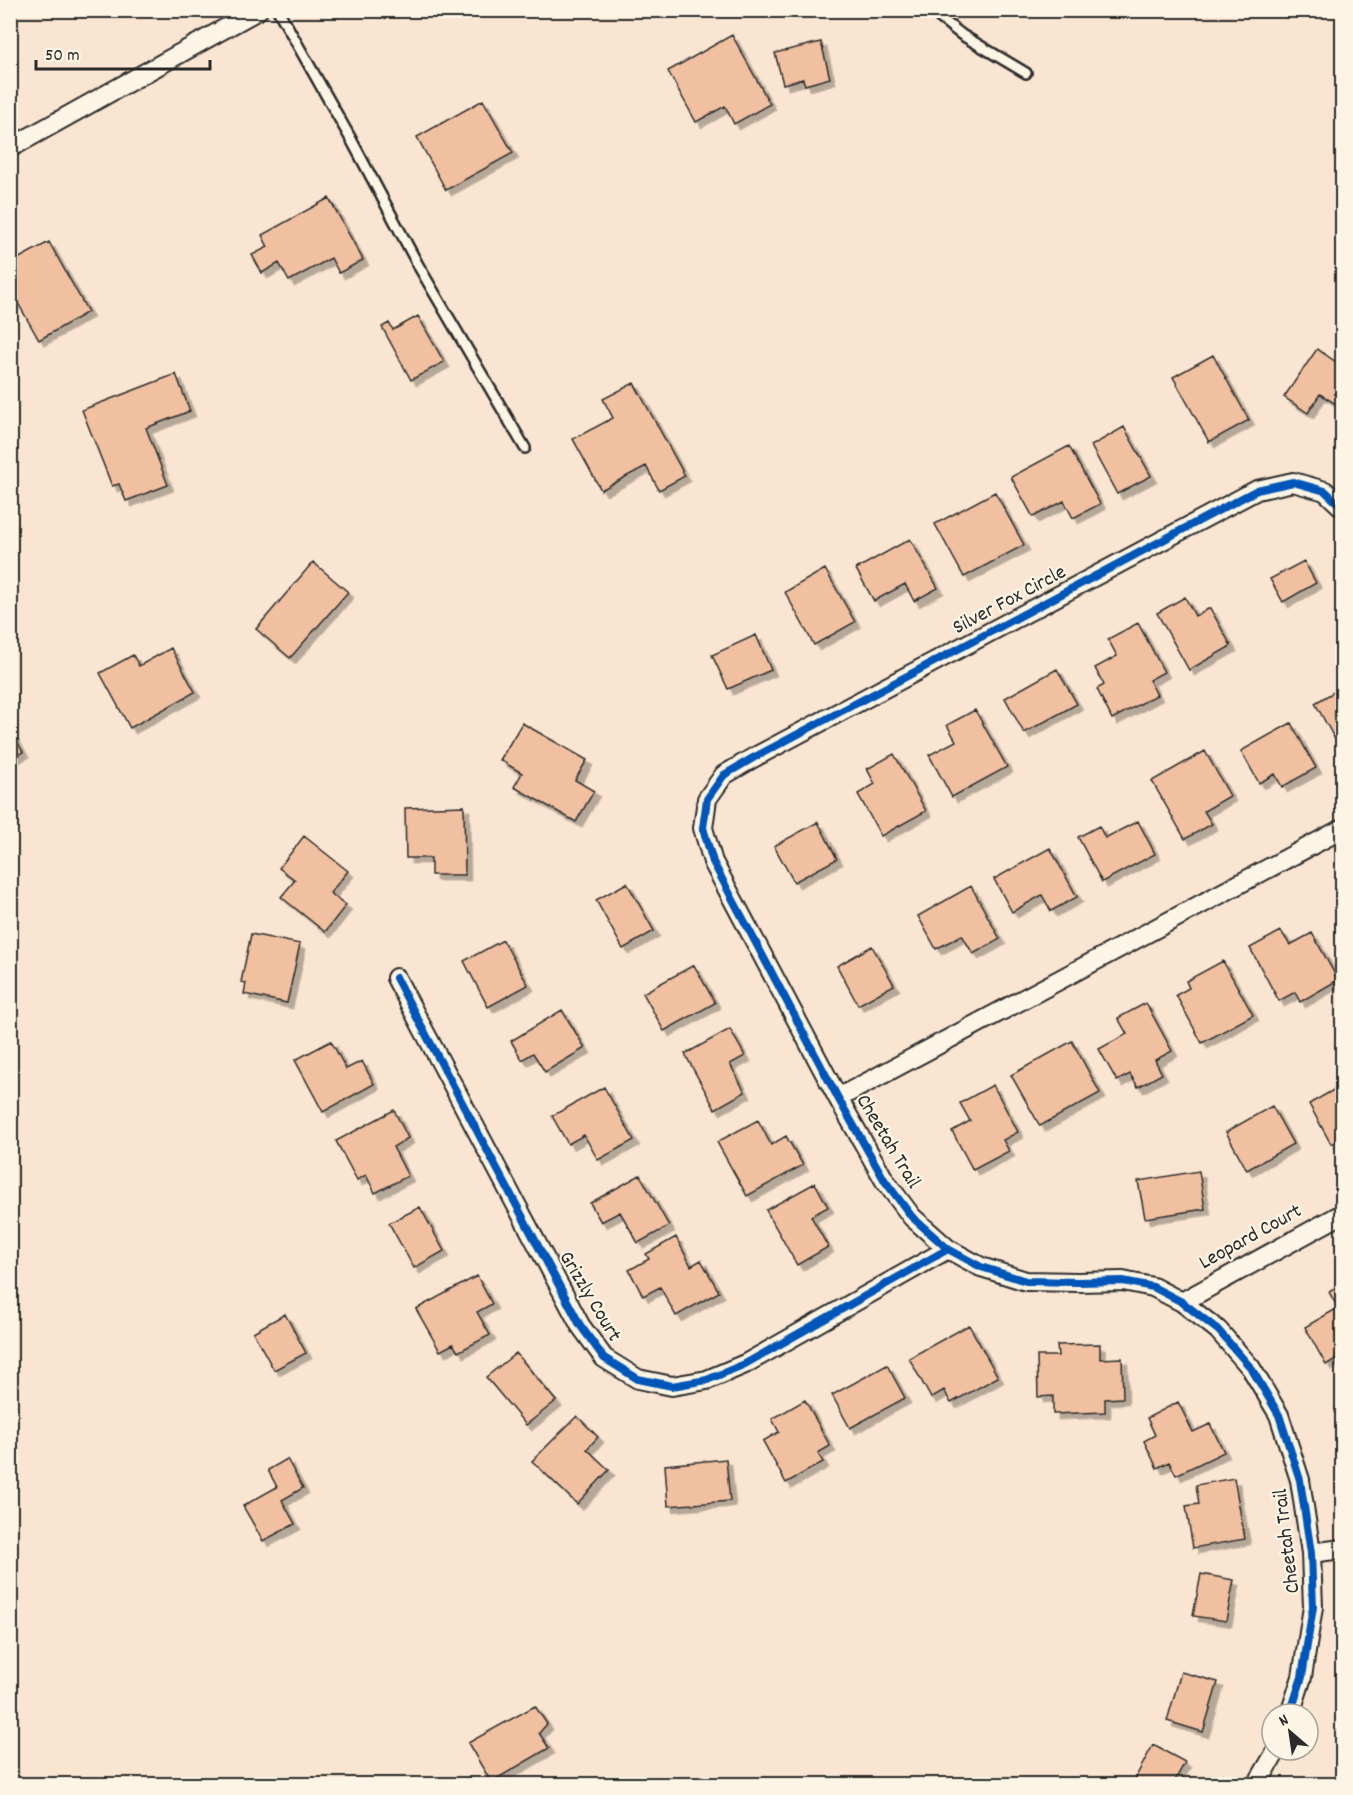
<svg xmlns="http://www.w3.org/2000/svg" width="1353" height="1795" font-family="Dekko,sans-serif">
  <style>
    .building { fill: #f1c0a1; stroke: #2b2b2b; stroke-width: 1.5; filter: url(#shadow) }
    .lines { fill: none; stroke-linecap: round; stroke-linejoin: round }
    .lane-casing { stroke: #2b2b2b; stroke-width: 14 }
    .street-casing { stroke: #2b2b2b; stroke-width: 22 }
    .lane { stroke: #fcf5e5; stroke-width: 9 }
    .street { stroke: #fcf5e5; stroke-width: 18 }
    .cycleway-casing { stroke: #fcf5e5; stroke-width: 11 }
    .cycleway { stroke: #0057b8; stroke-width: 8 }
    .labels { text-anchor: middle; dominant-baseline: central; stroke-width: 4.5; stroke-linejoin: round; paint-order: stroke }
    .street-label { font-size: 21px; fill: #2b2b2b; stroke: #fcf5e5 }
  </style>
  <defs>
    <filter id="shadow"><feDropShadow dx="5.5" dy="5.5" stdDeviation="0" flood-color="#0004"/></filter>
  </defs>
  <rect width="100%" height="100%" fill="#f9e5d1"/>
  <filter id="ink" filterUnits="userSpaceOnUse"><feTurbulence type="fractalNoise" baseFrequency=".0167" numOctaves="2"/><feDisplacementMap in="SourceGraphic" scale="12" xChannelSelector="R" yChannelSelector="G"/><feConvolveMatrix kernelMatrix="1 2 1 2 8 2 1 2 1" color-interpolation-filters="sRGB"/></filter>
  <g filter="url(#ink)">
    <path class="building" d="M732,35l38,69 -36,20 -9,-18 -29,16 -28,-51z
      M821,42l9,36 -25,7 -2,-6 -20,5 -8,-31z
      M483,100l30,53 -67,37 -29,-53z
      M329,198l34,62 -24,13 -8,-15 -42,23 -10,-18 -17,10 -10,-18 16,-8 -6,-12z
      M49,242l39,70 -49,28 -29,-51v-26z
      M418,316l26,46 -33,18 -29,-53 7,-4 4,7z
      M1317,349l25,17v42l-22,-14 -12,19 -24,-16z
      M1213,355l36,65 -40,22 -36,-65z
      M176,374l14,37 -44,17 22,57 -42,16 -7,-17 -7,2 -30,-76z
      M634,383l51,93 -26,14 -13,-24 -45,24 -28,-51 40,-21 -10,-19z
      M1124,427l27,49 -34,18 -26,-48z
      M1069,446l31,58 -27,14 -9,-17 -31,16 -22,-40z
      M995,492l29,53 -60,32 -29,-53z
      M910,539l28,49 -24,13 -9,-17 -31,17 -18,-32z
      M1304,561l12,22 -33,19 -13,-23z
      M313,562l35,30 -58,66 -34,-29z
      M825,569l30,53 -41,23 -29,-53z
      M1185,597l10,19 15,-8 21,38 -42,24 -32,-57z
      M1138,623l26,49 -15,8 8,15 -45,24 -15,-30 7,-4 -9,-17 22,-12 -9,-17z
      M756,635l15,35 -43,19 -16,-34z
      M171,648l24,44 -65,36 -30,-55 33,-18 6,11z
      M1057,669l20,35 -53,29 -19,-35z
      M1342,687v65l-27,-49z
      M975,710l32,57 -55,30 -23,-42 27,-14 -9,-16z
      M522,723l65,37 -12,20 19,11 -18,31 -62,-35 8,-14 -22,-13z
      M1291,723l25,45 -34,19 -7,-13 -16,9 -18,-32z
      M10,729l13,23 -13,7z
      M1205,751l25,45 -26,15 8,13 -27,15 -33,-58z
      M894,754l32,57 -45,25 -23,-42 17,-10 -8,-15z
      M464,806l1,69h-34v-17h-25l-1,-50z
      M1138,821l17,33 -53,28 -24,-45 21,-11 6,12z
      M818,822l19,37 -43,23 -20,-36z
      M304,836l44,35 -18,22 16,12 -21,27 -44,-35 14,-17 -16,-12z
      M1050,848l27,49 -26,14 -9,-16 -30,17 -18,-33z
      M627,883l27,48 -31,18 -27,-49z
      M971,886l29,53 -27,15 -11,-19 -26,14 -18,-33z
      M1281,931l9,14 22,-12 26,47 -38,22 -5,-10 -16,9 -29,-53z
      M251,934l49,10 -13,59 -43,-9 2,-11 -5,-1z
      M503,940l25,45 -40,22 -24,-46z
      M872,946l22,39 -36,20 -21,-39z
      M1223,961l30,54 -51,28 -26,-48 13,-7 -3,-7z
      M694,965l21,38 -51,28 -21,-38z
      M1146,1003l26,48 -17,9 7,14 -24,13 -8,-13 -13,7 -18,-32 28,-15 -9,-16z
      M562,1010l23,38 -40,24 -12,-19 -11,7 -11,-19z
      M730,1029l15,27 -15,8 15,28 -30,17 -30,-55z
      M331,1041l15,28 16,-8 12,23 -51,28 -28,-52z
      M1072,1041l28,52 -60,33 -29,-51z
      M993,1085l25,47 -15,8 6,11 -36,19 -21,-39 18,-10 -10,-18z
      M1342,1085v53l-11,6 -22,-40z
      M604,1087l30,53 -36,20 -14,-25 -16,9 -16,-28z
      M1272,1106l21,38 -46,26 -21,-38z
      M394,1110l14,28 -15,9 15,29 -33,17 -9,-18 -9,5 -21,-39z
      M758,1120l13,25 15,-9 17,29 -56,31 -30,-54z
      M1199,1171l6,38 -60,9 -7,-37z
      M640,1175l29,51 -31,17 -18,-31 -19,10 -11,-19z
      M815,1183l13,24 -17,9 17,31 -31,18 -31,-55z
      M420,1207l24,44 -30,17 -25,-45z
      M676,1237l15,29 10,-6 18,32 -43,24 -16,-29 -17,9 -14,-26 20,-11 -3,-5z
      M477,1276l15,28 -15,8 13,23 -32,17 -5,-8 -13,7 -24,-42z
      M1342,1284v71l-16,10 -21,-38 33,-19 -9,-16z
      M285,1314l21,39 -32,17 -21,-38z
      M969,1325l29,52 -47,26 -7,-13 -13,8 -22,-40z
      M1100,1344v15l22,-1 1,40 -18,1v13l-52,2v-18l-15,1 -1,-41h21l-1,-11z
      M516,1353l40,48 -30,24 -40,-48z
      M887,1365l18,33 -55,30 -18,-33z
      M805,1400l25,46 -12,7 5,9 -37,21 -23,-42 16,-9 -7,-13z
      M1178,1402l15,30 17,-8 14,28 -48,23 -7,-13 -12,6 -13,-27 11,-6 -8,-17z
      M577,1416l21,21 -11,12 22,21 -32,34 -45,-43z
      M287,1459l16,29 -21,12 13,24 -32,17 -20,-35 34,-19 -9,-17z
      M726,1459l4,42 -62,5 -3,-41z
      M1234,1478l11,61 -52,9 -7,-42 13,-2 -3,-19z
      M1201,1574l33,6 -8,41 -33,-5z
      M1181,1672l37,10 -15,50 -36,-11z
      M535,1706l12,18 -8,9 10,15 -58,34 -23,-39z
      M1153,1745l32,17 -12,22h-41z"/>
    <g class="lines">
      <defs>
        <path id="lane" d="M278,10l74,131 66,124 107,183
          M934,10l5,7 23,18 64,38"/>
        <path id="street" d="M10,148l248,-138
          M396,978l184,347 24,33 34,21 34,7 35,-6 38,-16 203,-115
          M838,1098l504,-269
          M1182,1302l160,-88
          M1311,1553l31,-4
          M1290,1714l12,-37 11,-70 -2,-54 -11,-73 -21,-65 -28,-47 -33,-38 -36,-28 -29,-15 -30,-6 -45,1 -52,-1 -45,-14 -33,-18 -36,-32 -27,-36 -47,-83 -125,-236 -10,-34 4,-29 17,-24 29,-17 504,-268 36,-8 32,9 17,16
          M1257,1784l20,-34"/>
      </defs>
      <use href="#lane" class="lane-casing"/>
      <use href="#street" class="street-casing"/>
      <use href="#lane" class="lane"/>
      <use href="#street" class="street"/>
      <defs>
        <path id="cycleway" d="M396,978l184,347 24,33 34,21 34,7 35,-6 38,-16 203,-115
          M1290,1714l12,-37 11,-70 -2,-54 -11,-73 -21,-65 -28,-47 -33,-38 -36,-28 -29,-15 -30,-6 -45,1 -52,-1 -45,-14 -33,-18 -36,-32 -27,-36 -47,-83 -125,-236 -10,-34 4,-29 17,-24 29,-17 504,-268 36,-8 32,9 17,16"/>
      </defs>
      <use href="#cycleway" class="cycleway-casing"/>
      <use href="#cycleway" class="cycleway"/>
    </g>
  </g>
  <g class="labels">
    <g class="street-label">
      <text transform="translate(1010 601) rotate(-28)">Silver Fox Circle</text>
      <text transform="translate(887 1142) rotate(59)">Cheetah Trail</text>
      <text transform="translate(1251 1238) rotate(-29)">Leopard Court</text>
      <text transform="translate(589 1297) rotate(59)">Grizzly Court</text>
      <text transform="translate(1288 1541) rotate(-97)">Cheetah Trail</text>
    </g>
  </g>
  <rect width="1353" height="1795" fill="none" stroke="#fcf5e5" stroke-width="36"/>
  <rect x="18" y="18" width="1317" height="1759" fill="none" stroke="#2b2b2b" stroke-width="2" filter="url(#ink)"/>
  <g transform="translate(1290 1732) rotate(331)"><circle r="28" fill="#fcf5e5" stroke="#a8a49b" stroke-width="1.5"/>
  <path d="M0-4.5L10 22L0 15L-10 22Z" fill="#2b2b2b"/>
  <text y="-9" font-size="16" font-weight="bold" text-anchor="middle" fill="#2b2b2b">N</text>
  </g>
  <path d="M36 60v9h174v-9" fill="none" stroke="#2b2b2b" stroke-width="3"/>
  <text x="45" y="60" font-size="18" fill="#2b2b2b" stroke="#fcf5e5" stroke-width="4.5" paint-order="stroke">50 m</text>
</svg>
